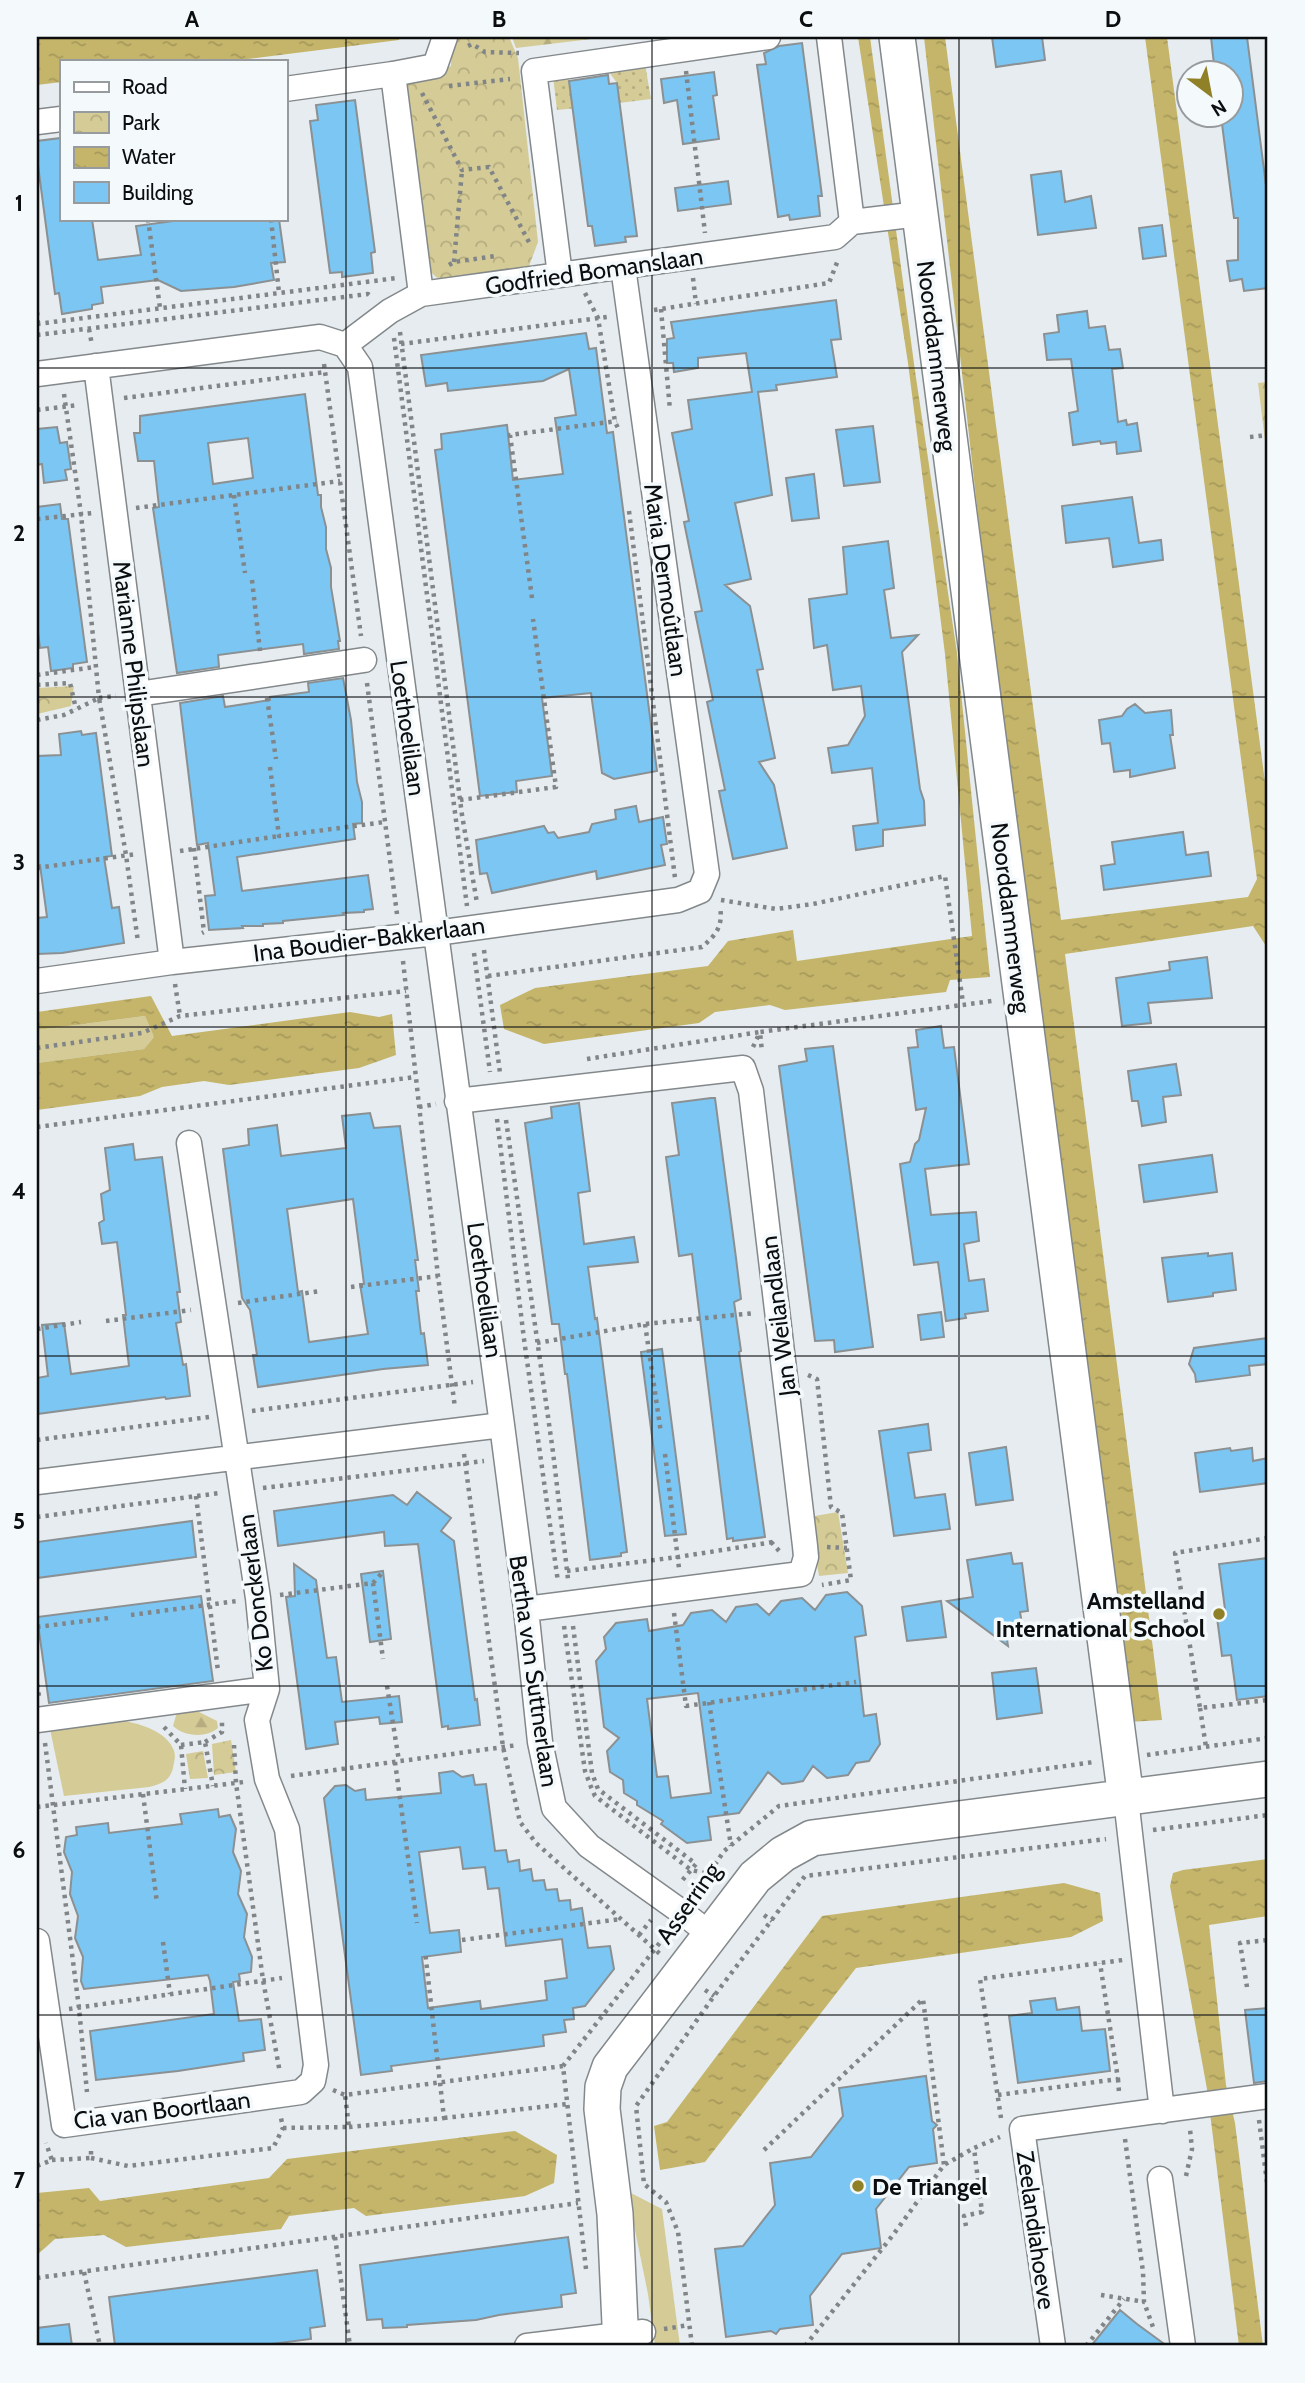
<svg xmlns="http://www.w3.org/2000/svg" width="1305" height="2383" font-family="Cabin,sans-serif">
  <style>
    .grass { fill: #d4cb96 }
    .forest { fill: url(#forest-firs) }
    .park { fill: url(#park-crowns) }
    .garden { fill: url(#garden-dots) }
    .water { fill: url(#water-ripples) }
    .building { fill: #7bc6f2; stroke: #8b9093; stroke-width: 2; fill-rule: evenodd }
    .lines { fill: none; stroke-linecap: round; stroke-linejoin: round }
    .street-casing { stroke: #83888b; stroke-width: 27 }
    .secondary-casing { stroke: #83888b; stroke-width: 38 }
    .path { stroke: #818587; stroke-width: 4.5; stroke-dasharray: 3.5 5; stroke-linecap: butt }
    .street { stroke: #fff; stroke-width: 24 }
    .secondary { stroke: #fff; stroke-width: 35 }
    .grid { fill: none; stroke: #0b0d0e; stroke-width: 2; stroke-opacity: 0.55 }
    .poi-dot { fill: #908027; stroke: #f4f9fc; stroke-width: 2.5 }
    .labels { text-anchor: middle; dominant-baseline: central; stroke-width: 7; stroke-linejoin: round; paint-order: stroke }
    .street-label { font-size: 24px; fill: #0b0d0e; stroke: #f4f9fc }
    .poi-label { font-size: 24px; font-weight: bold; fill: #0b0d0e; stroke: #f4f9fc; text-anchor: end }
    .neatline { fill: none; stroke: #0b0d0e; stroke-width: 2.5 }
    .grid-label { font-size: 23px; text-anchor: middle; font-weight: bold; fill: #0b0d0e }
  </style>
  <defs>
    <pattern id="forest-firs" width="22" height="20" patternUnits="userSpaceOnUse" patternTransform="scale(1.75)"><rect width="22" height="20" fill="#d4cb96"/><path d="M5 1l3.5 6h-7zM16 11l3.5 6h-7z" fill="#b5ad80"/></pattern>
    <pattern id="park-crowns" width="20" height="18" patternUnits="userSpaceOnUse" patternTransform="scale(1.75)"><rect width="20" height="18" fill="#d4cb96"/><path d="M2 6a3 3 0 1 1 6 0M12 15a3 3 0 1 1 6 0" fill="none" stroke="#b5ad80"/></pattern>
    <pattern id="garden-dots" width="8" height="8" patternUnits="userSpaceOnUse" patternTransform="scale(1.75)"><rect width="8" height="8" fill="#d4cb96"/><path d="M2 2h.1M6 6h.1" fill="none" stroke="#b5ad80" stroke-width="1.8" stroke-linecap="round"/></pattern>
    <pattern id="water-ripples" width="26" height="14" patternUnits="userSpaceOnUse" patternTransform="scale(1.75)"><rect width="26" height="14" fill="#c4b56a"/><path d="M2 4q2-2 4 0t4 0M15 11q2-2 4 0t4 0" fill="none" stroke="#a79a5b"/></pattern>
  </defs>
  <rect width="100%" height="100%" fill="#e6ecef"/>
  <path class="grass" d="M145,1016l9,21 -10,12 -107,14v-33z
    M118,1720c18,2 50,11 56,31 2,6 0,11 -1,17 -3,13 -12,16 -24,19l-85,9 -14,-67z
    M627,2191l35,18 18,137h-25l-7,-52z"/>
  <path class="forest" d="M512,37h96l-92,11z
    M195,1710l22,11 1,7c-12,10 -33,9 -45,-2l4,-14z"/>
  <path class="park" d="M452,37h57l9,21 20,184 -12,32 -84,8 -15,-13 -23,-184 47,-19z
    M1268,382v59h-3l-7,-58z
    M74,686l-3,20 -34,8v-26z
    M838,1512l10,61 -29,3 -10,-59z
    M231,1740l5,32 -22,3 -2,-31z
    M203,1751l5,27 -18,1 -4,-25z"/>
  <path class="garden" d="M645,64l6,35 -32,4 -2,-20 -10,-14z
    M568,74l2,17 7,17 -20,2 -4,-34z"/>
  <path class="water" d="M37,37h363l-1,3 -168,21h-170v21l-24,3z
    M858,37h12l45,334 42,282 33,324 -40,3 -4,12 -161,18 -15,-5 -55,7 -16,11 -155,21 -40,-15 -4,-24 35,-17 173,-22 20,-25 65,-11 4,31 175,-25 -27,-282 -37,-291z
    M924,37h21l116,883 187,-23 9,-18 -112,-842h22l101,768v144l-15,-23 -188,28 97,766 -34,2 -87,-650z
    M151,996l21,40 178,-24 29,5 13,-3 4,41 -37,13 -130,17 -25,-4 -42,6 -22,9 -103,14v-47l107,-14 10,-12 -9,-21 -108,14v-18z
    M1268,1859v57l-59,9 17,160 9,38 28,223h-24l-32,-257 -37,-203 3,-13 10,-3z
    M1064,1883l36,10 3,28 -32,16 -215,31 -151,194 -45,8 -6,-44 13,-4 155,-206z
    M515,2131l42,24 -3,28 -29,13 -159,20 -12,-8 -65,8 -8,13 -155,18 -22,-12 -49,4 -18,16v-62l52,-5 11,13 169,-23 18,-19z"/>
  <path class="building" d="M992,37h50l3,23 -49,7z
    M1211,37h36l21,164v87l-24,3 -2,-12 -12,2 -3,-20 11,-1v-42h-4l-13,-102h10v-42h-16z
    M802,43l20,153h-4l2,20 -30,4 -1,-5 -11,2 -21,-152 9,-1 -2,-11 15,-7z
    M714,72l3,23 -4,1 6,43 -36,5 -6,-44 -13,3 -3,-24z
    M608,75l1,9 8,-1 20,153 -12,1 1,5 -31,4 -3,-20h-4l-19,-145z
    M355,100l20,152 -4,1 2,20 -31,4v-5l-12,1 -20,-152 8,-1 -2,-15z
    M61,138v81h31l6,41 43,-5 -5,-29 52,-7h91l6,43 -14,1 3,17 -40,7 -53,4 -23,-11 -57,7 2,16 -11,2v4l-30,5 -3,-21 -4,1 -18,-136v-17z
    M1061,171l4,31 26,-6 5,32 -58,7 -7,-60z
    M728,181l3,23 -53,7 -3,-23z
    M1162,225l4,31 -23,3 -4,-31z
    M836,300l5,39 -10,1 6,37 -61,8 1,5 -19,2 14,103 -37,8 16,76 -26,6 25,21 13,63 -6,1 18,88 -16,4 15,23 13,63 -54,11 -14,-68 6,-1 -18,-88 6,-2 -18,-88 7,-1 -18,-89 5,-1 -17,-88 20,-4 -4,-29 64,-8 -6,-39 -48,5v10l-24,4 -1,-9h-6v-24l7,-1 -3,-16z
    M1087,311l2,17 16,-2 4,24 11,-1 3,19 -11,1 6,53 8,-2 1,5 10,-2 4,28 -24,3 -1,-12 -15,2 -1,-3 -27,4 -4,-32 9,-2 -7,-52 -24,1 -3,-26 15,-2 -2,-17z
    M586,333l3,16 7,-1 11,85 6,-1 44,339 -43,8 -12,-6 -11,-80 -49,5 10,78 -36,5 1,11 -37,4 -45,-346 7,-1 -1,-15 66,-9 6,55 50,-6 -8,-56 21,-3 -7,-46 -26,12 -95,10 -1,-8 -21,3 -5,-31z
    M305,394l13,101h3v12l5,20v22l5,19v19l9,54h-2l1,8 -35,5 -1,-10 -85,11 1,12 -42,6 -24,-165 6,-1 -5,-46h-16l-4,-28h6v-17zM248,438l5,40 -40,6 -5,-41z
    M873,426l7,56 -36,4 -8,-56z
    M57,427l3,16 7,-1 4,27 -6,1 2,10 -23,3 -2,-19 -5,1v-36z
    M814,474l5,44 -27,3 -6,-43z
    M1132,497l7,46 22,-3 2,20 -50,7 -4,-29 -43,5 -4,-37z
    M60,504l2,15h6l19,143 -14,2v4l-22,3 -3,-24 -8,1 -3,-24v-117z
    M888,541l6,47 -10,2 7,48 27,-3 -16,17 18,137 4,12 1,24 -42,5v16l-27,4 -3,-24 25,-3 -6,-55 -40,5 -4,-25 20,-3 17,-29 -4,-30 -28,4 -6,-45 -13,3 -5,-49 38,-5 -4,-47z
    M343,678l8,42 6,62 5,20v21l-9,1 2,15 -118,18 5,34 126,-16 5,34 -9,1v2l-21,1 1,2 -61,6v2l-20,1v2h-21l1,2 -34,2 -4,-34 10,-1 -7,-52 -11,2 -17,-142 43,-7 2,11 45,-7v-3l39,-5 -1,-9z
    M1135,704l10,9 26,-3 2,25h-3l5,33 -45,9v-7l-16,2 -4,-29 -8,1 -3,-24 23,-4 5,-7z
    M81,731l1,4 14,-2 16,123 -8,1 8,51 7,-1 5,36 -62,10 -25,1v-36l10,-1 -7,-52 -3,1v-110l24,-1 -2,-21z
    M636,806l3,16 24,-5 4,27 -6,1 4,20 -68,14 -1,-8 -104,22 -5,-20 -7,1 -4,-34 68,-14 4,7 6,-1 4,6 31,-6 3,-8 24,-5 -1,-9z
    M1183,832l3,23 22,-3 3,24 -107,14 -3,-24 14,-2 -3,-22z
    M1207,957l5,41 -64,5 3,20 -29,3 -6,-48 54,-8 -1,-8z
    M941,1026l3,22 10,-1 15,117 -44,5 6,46 45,-3 3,29 -15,3 5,37 15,-2 4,32 -23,3 1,4 -20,3 -8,-59 -24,3 -14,-101 10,-2 5,-18 4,-4 7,-32 -10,2 -8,-62 10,-1 -2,-17z
    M833,1046l40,301 -38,5 -1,-12 -19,1 -36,-275 28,-5 -2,-12z
    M1176,1064l5,31 -18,2 3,25 -24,4 -4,-25h-6l-4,-30z
    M711,1098h4l21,160 5,41 -7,3 7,49 -2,1 26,185 -32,4v-3l-6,1 -35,-285 -13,2 -13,-99 13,-2 -7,-52z
    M579,1103l11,88 -12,2 6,51 50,-7 4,25 -50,5 7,52 2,-1 30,234 -6,1v3l-31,4 -23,-186h-2l-6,-50h-7l-27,-201 27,-5 -1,-11z
    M370,1113l4,15 26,-2 18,134h-3l4,31h-3l5,43 3,-1 4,32 -45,4 -125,18 -5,-32h4l-7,-45 -8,-12 -19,-149 26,-4 -1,-16 29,-4 4,31 65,-8 -4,-32zM353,1199l11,85h-4l8,50 -59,8 -7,-51 -4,1 -11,-83z
    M133,1144l2,16 27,-3 18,135h-3l4,30 -5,1 7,42 3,-1 4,32 -24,3 -1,-2 -128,17v-36l11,-2 -6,-51 22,-2 7,51 58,-8 -6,-51h3l-9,-73 -15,2 -3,-21 5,-3 -3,-26 9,-4 -5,-42z
    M1212,1155l5,37 -73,10 -5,-37z
    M1208,1253v3l24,-3 4,37 -23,3v3l-45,6 -6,-44z
    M941,1312l3,25 -23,3 -3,-25z
    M1268,1338v26l-19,2 1,9 -54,7 -1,-8 -6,-10 5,-16z
    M662,1349l24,185 -21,2 -24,-184z
    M928,1424l3,26 -23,3 7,45 30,-4 5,35 -56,7 -15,-105z
    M1006,1447l7,53 -37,5 -7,-52z
    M1230,1448l1,3 21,-3 1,13 15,-3v25l-68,9 -5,-39z
    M417,1492l34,26 -10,13 13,10 21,159 2,-1 3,26 -32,4v-3l-6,1 -24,-183 -33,2 -1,-14 -106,14 -4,-35 119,-16 14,10z
    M192,1521l4,36 -159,21v-36z
    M1011,1553l2,11 9,-1 6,48 -8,1 2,12 -17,2 3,20 -61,-45 26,-4 -6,-37z
    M1268,1558v138l-31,4 -6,-45 -9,1 -6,-46 9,-1 -6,-45z
    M294,1564l22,16 11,78 9,-1 6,45 57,-6 3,26 -22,2 -1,-7 -44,5 3,22 -32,5 -20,-152 9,-1z
    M383,1571l8,68 -21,3 -9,-68z
    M847,1592l15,14 4,29 -11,2 9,79 12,-2 4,30 -11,17 -13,2 -8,12 -21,3 -14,-12 -10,15 -10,2 -11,1 -14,-12 -29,41 -31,4 3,23 -24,3 -26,-19 2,-3 -26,-16v-4l-13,-8 -1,-13 -13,-8 -3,-21 12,-13 -15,-11 -8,-66 10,-12 -2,-12 12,-14 31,-4 2,12 34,-6 8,-12 21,-3 14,12 10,-15 21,-3 12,11 12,-14 21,-3 13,12 11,-15zM698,1693l13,100 -40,5 -3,-22 -11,1 -10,-78z
    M201,1596l12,85 -164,22 -12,-86z
    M941,1601l5,36 -39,4 -5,-34z
    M1036,1668l6,45 -45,6 -5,-46z
    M453,1771l9,6 11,-2 2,10 11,-1 9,67 11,-1 2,12 11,-2 1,11 11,-2 2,12 11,-1 2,10 11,-1 2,12 11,-1 1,10 11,-2 6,40 22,-2 4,23 -29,37 -12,2 1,11 -10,1 2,12 -23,3 1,11 -153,20 1,5 -31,4 -37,-277 11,-12 11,-1 9,6 10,-2 1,11 75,-7 -2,-20zM460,1847l3,22 22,-2 3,22 11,-1 7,58 56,-7 5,39 -22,3 2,19 -66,9 -1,-8 -52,7 -6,-51 39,-5 -2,-22 -29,3 -11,-81z
    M218,1809l1,8 11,-2 6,14 -3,23 8,19 -3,23 9,20 -3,23 8,20 -1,15 -12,2 1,7 -7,1 6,39 22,-2 4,31 -22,3 1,8 -66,10 -82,9 -6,-49 124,-17 -4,-33 -2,-6 -124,14 -3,-8 2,-24 -8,-19 3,-22 -8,-22 2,-22 -8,-20 2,-15 11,-2 -1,-8 32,-4 1,10 73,-9 -2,-10z
    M1055,1998l2,12 22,-3 3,24 23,-2 5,42 -92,12 -9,-67 23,-3 -2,-12z
    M1268,2008v73l-14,2 -9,-73z
    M926,2076l6,45 5,4 -4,4 4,34 -28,4 -33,42 5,39 -39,6 -32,42 3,29 -33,4 -4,5 -5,-3 -45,6 -11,-88 28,-3 32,-41 -5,-42 41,-6 32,-41 -4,-28z
    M568,2237l8,56 -15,2 1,12 -63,8 -23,5 -69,5v2l-24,1 -1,-9 -15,1 -7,-55z
    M317,2270l8,56 -15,2 1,11 -55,7h-141l-6,-49z
    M1120,2310l17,14 30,22h-76z
    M69,2324l3,22h-35v-18z"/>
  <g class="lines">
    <defs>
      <path id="street" d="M829,37l23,185
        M393,74l28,220
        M285,89l108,-15 42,-8 10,-29
        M37,122l24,-3
        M852,222l67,-8
        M560,275l-26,-204 234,-34
        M345,345l45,-34 31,-17 414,-57 17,-15
        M96,366l76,596
        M37,374l283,-37 25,8 15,22 142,1058
        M138,694l226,-34
        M37,981l135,-19 264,-29 242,-33 22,-9 7,-17 -84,-607
        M457,1101l286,-33 8,23 54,455 1,11 -5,17 -275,35
        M37,1482l465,-57 24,184 14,133 14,66 35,38 94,67 28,22
        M37,1720l230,-31
        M1126,1799l36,312
        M37,1941l27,184 237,-33 12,-11 3,-16 -29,-236 -20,-50 -10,-59 10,-31 -9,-91 -69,-455
        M1160,2179l23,167
        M527,2346l116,-14
        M1053,2346l-31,-217 246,-33"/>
      <path id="secondary" d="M897,37l229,1762
        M621,2346l-6,-132 -13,-105 1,-22 7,-20 145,-190 28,-23 29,-16 456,-59"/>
    </defs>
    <use href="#street" class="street-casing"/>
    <use href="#secondary" class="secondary-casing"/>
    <path class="path" d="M468,46l4,-2 13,8 34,1
      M686,71l19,162
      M449,86l61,-7
      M422,93l40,77 27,-3 41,77
      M148,219l12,89
      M271,219l8,74
      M454,262l8,-92
      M449,265l5,-3 41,-6
      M693,278l3,26
      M585,293l13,25 17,104 4,8
      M661,309l9,101
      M654,310l175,-27 9,-23
      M37,312l1,11
      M37,324l360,-46
      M89,329l3,16
      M400,332l62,483 15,88
      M37,335l331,-41 4,3
      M394,338l73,568
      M401,344l206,-27
      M324,364l37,272
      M64,394l17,120 18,184 17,-2
      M124,398l201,-26
      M37,410l41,-5
      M1250,437l18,-2
      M234,495l11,78
      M136,508l204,-27
      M629,511l46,367
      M37,519l56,-6
      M252,580l8,71
      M532,598l-22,-163 107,-14
      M37,675l58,-8
      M367,683l30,231
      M37,685l33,-2 6,26
      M267,698l9,61
      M37,720l27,-5 35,-17 27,157 12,87
      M270,767l9,69 106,-14
      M460,800l96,-13 -23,-168
      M194,848l10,84 -2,1
      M180,851l99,-15
      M37,868l99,-14
      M721,900l55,9 37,-5 132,-28 18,127
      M484,950l16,123
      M474,953l16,119
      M403,961l35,315 17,132
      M488,976l214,-29c15,-13 21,-21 18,-41
      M175,984l5,32
      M753,1047l7,-15 232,-31
      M37,1048l105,-15 38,-17 226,-25
      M587,1059l173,-27 2,20
      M419,1107l17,-3
      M497,1119l27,220 34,243
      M506,1120l47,332 15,127
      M37,1127l378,-50
      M351,1287l87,-11
      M238,1303l82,-12
      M106,1321l85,-11
      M645,1324l16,109
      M37,1329l44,-7
      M537,1343l108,-19 110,-11
      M808,1375l9,4 14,128 11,6 9,67 -29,5
      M252,1411l221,-29
      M37,1440l172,-23
      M464,1454l39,293 17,75 16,21 124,111
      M665,1454l14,114
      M263,1488l221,-27
      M196,1496l22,175
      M37,1517l183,-24
      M1268,1538l-93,15 25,155 68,-8
      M771,1542l10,11
      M827,1547l20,1
      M567,1571l111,-14 95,-15
      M373,1583l8,-9
      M280,1595l93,-12 10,76
      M674,1613l12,93 170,-24
      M131,1615l106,-14
      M564,1626l21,145 6,16 4,9 96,74 18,4 8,7
      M573,1626l19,147 6,16 98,75 -16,19
      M37,1627l72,-9
      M37,1684l2,12
      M387,1686l12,75
      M709,1702l22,144
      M1200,1708l6,39
      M164,1727l17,18 4,44
      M205,1742l17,-10v-14
      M45,1743l34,265 8,84
      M181,1745l24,-3 8,44
      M234,1745l2,38 27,197 17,93
      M1147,1755l121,-17
      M395,1762l22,161
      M291,1776l227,-31
      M143,1794l14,109
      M37,1807l207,-25
      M1153,1830l115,-15
      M696,1893l28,-42 55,-45 315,-44
      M764,1915l8,6
      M639,1935l12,-15
      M462,1940l159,-21
      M163,1942l7,52
      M1247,1987l-7,-44 28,-3
      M705,1990l9,6
      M69,2009l213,-31
      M1118,2079l1,13
      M333,2090l12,5 218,-29
      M998,2095l120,-16 -18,-116
      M444,2118l123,-14
      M1001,2118l-21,-139 143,-19
      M1259,2120l9,70
      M349,2127l95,-9 -19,-167
      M283,2128l66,-1 -4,-32
      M1125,2139l18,133 1,30 9,25
      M764,2150l159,-151 21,166
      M91,2158l37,8 145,-18 10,-20 -2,-10
      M52,2160l39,-2v-12
      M37,2166l15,-6 -6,-17
      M1186,2176l6,-27 -2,-20
      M966,2226l-2,-10 18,-4 -8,-64 26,-11
      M335,2237l15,109
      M586,2269l-23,-203 106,-135
      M84,2272l16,74
      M37,2278l541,-75
      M1101,2295l44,7
      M664,2329l25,-4
      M692,2346l-14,-114 -12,-30 -22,-18 -8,-78 78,-110 91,-120 301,-37
      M805,2346l88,-111 51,-70 30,-17
      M1086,2346l38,-47"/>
    <use href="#street" class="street"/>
    <use href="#secondary" class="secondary"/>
  </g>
  <path class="grid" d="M346,37v2309M652,37v2309M959,37v2309M37,368h1231M37,697h1231M37,1027h1231M37,1356h1231M37,1686h1231M37,2015h1231"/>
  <g class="poi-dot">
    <circle cx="1219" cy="1614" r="7"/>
    <circle cx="858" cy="2186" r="7"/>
  </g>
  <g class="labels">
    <g class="street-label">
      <text transform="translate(594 271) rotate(-8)">Godfried Bomanslaan</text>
      <text transform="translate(937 356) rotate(83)">Noorddammerweg</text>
      <text transform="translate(666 580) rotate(82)">Maria Dermoûtlaan</text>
      <text transform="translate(134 664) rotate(83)">Marianne Philipslaan</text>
      <text transform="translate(408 728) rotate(82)">Loethoelilaan</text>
      <text transform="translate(1011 918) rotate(83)">Noorddammerweg</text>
      <text transform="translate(369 939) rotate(-7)">Ina Boudier-Bakkerlaan</text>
      <text transform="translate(485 1290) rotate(82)">Loethoelilaan</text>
      <text transform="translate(778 1316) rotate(-97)">Jan Weilandlaan</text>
      <text transform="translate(255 1593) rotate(-97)">Ko Donckerlaan</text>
      <text transform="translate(534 1671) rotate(82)">Bertha von Suttnerlaan</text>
      <text transform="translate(688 1903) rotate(-55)">Asserring</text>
      <text transform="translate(162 2110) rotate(-7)">Cia van Boortlaan</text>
      <text transform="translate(1036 2230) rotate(82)">Zeelandiahoeve</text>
    </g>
    <g class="poi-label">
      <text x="1205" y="1600">Amstelland<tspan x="1205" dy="28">International School</tspan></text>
      <text x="872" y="2186" text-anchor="start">De Triangel</text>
    </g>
  </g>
  <rect width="1305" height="2383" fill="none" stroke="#f4f9fc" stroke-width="77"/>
  <rect x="60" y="60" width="228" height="161" fill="#f4f9fc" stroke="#979b9d" stroke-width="2"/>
  <rect x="74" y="82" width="35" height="10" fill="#ffffff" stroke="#979b9d" stroke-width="2"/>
  <text x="122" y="94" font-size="21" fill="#0b0d0e">Road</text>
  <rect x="74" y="112" width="35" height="21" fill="url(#park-crowns)" stroke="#979b9d" stroke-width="2"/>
  <text x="122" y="130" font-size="21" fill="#0b0d0e">Park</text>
  <rect x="74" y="147" width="35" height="21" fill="url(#water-ripples)" stroke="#979b9d" stroke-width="2"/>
  <text x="122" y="164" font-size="21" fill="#0b0d0e">Water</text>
  <rect x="74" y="182" width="35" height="21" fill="#7bc6f2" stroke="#979b9d" stroke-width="2"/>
  <text x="122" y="200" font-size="21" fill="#0b0d0e">Building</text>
  <g transform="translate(1210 94) rotate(148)"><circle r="33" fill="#f4f9fc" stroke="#979b9d" stroke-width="2"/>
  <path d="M0-5L12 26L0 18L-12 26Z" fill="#908027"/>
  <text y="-10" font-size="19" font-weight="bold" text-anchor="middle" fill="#0b0d0e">N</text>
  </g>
  <rect x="38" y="38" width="1228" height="2306" class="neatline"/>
  <g class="grid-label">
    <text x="192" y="27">A</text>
    <text x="499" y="27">B</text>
    <text x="806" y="27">C</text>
    <text x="1113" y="27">D</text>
    <text x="19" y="211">1</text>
    <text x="19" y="541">2</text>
    <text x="19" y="870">3</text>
    <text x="19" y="1199">4</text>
    <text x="19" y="1529">5</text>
    <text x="19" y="1858">6</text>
    <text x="19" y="2188">7</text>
  </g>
</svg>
